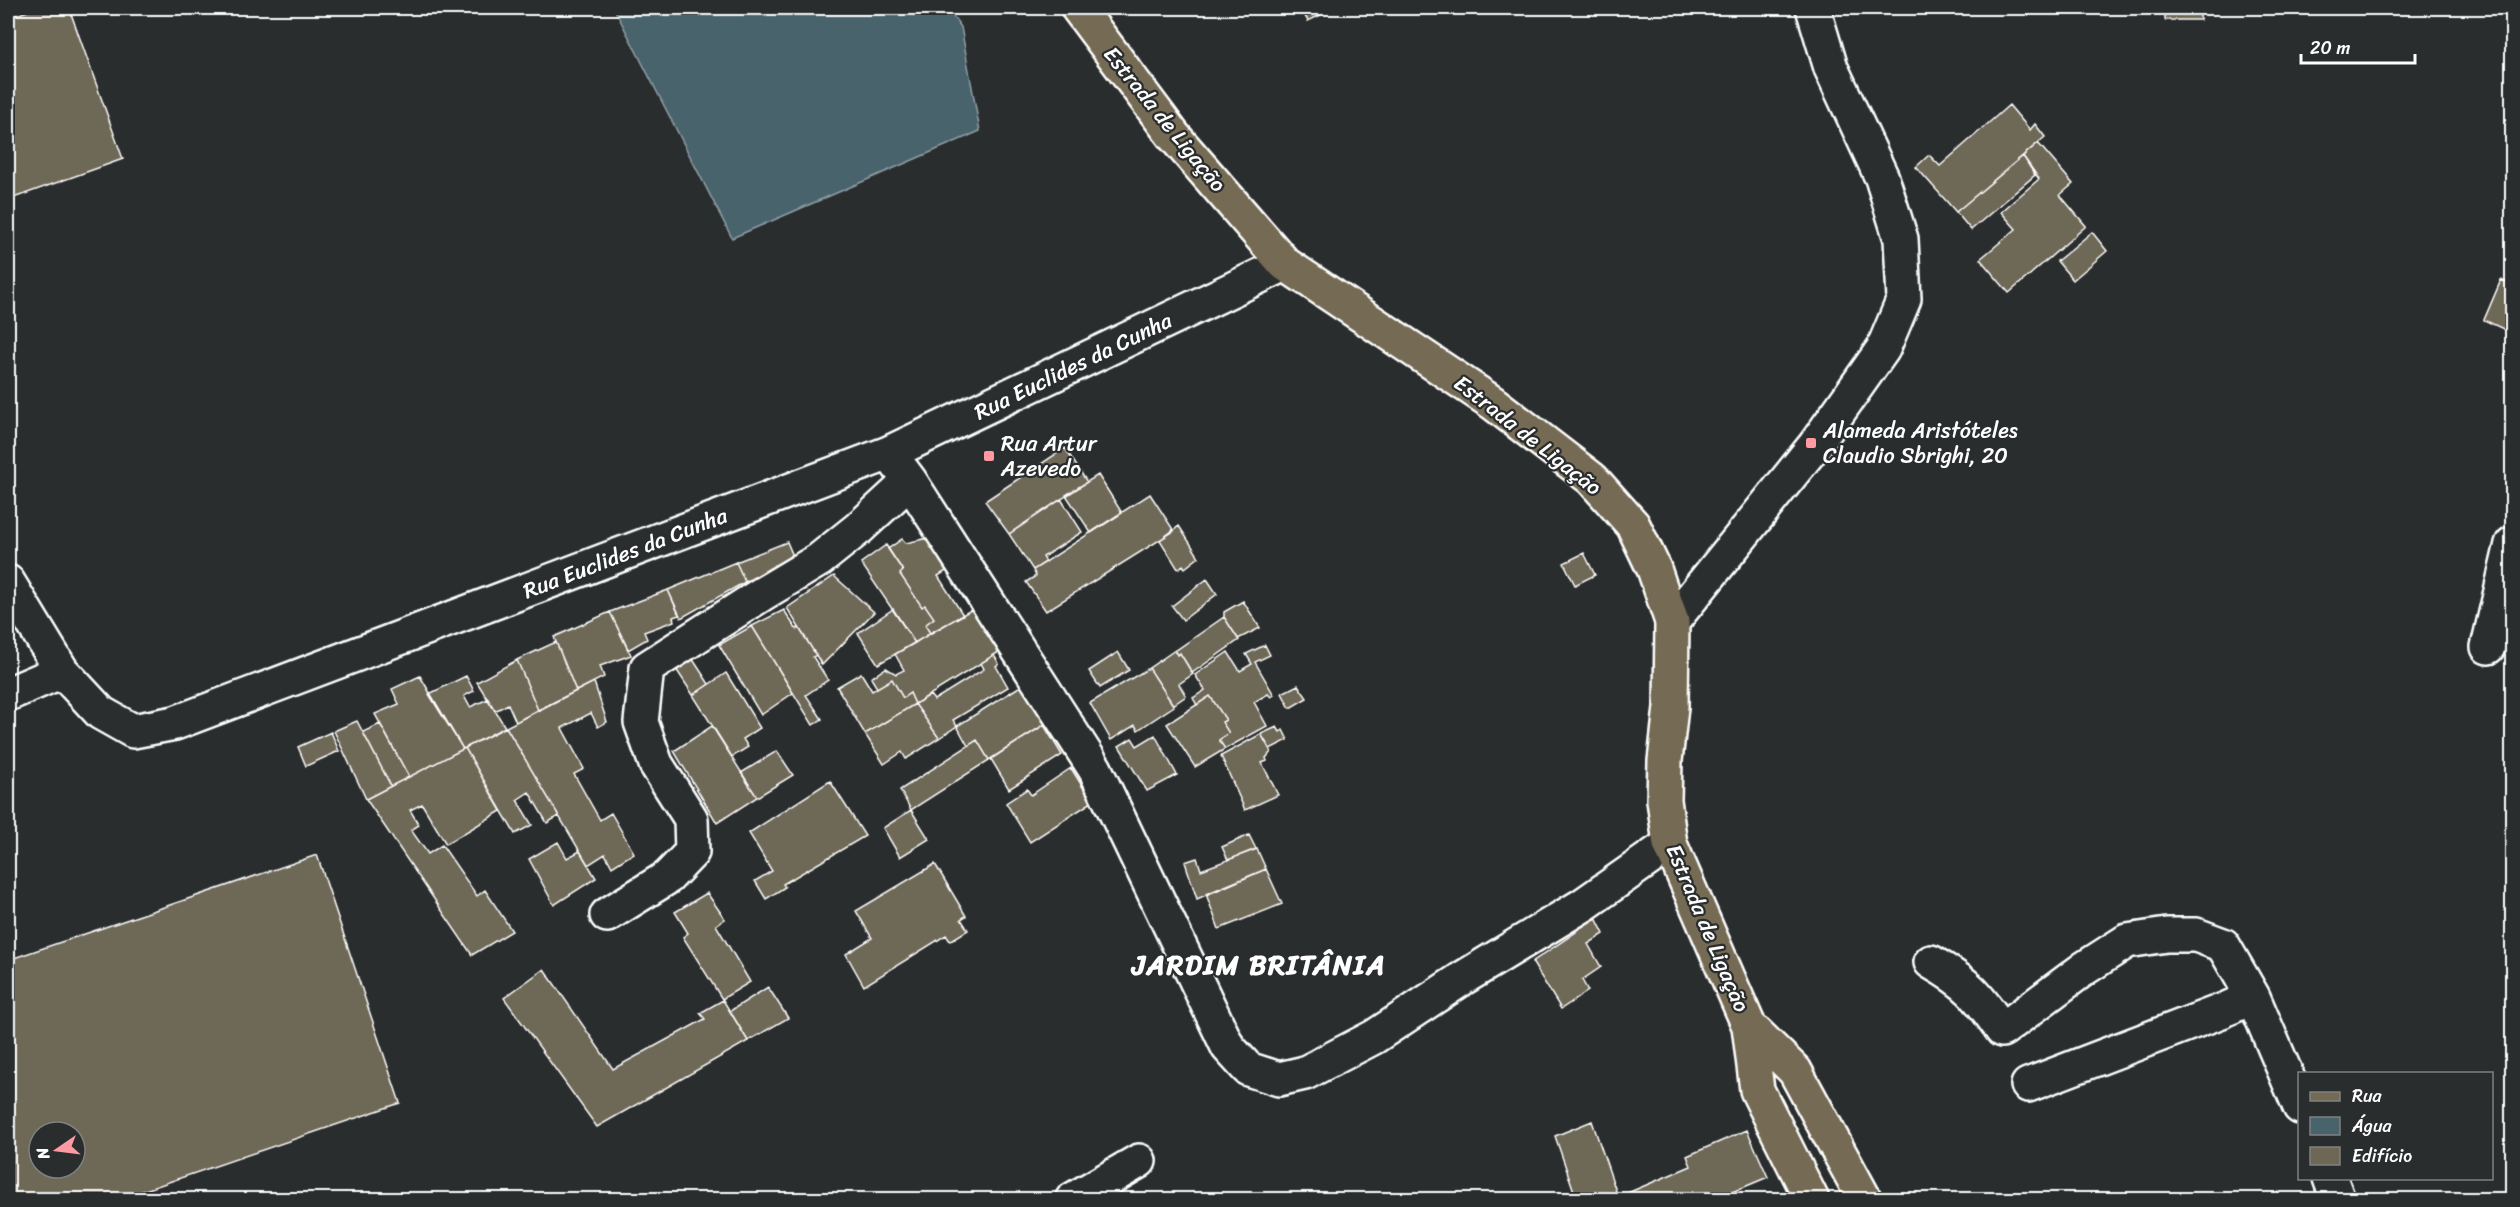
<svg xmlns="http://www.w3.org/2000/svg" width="2520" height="1207" font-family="Sriracha,sans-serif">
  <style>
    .water { fill: #49636d; stroke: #92a1a7; stroke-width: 1.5 }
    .building { fill: #6e6756; stroke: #fff; stroke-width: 1.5; fill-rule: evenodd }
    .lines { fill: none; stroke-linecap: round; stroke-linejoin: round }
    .minor-casing { stroke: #fff; stroke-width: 38 }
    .major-casing { stroke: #fff; stroke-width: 38 }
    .minor { stroke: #2a2d2e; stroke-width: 33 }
    .major { stroke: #756b52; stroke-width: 33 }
    .poi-dot { fill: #ff9aa2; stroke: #2a2d2e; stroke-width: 2 }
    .labels { text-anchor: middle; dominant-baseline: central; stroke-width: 4.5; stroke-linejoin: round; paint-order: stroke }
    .street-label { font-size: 22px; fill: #fff; stroke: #2a2d2e }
    .poi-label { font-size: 22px; fill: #fff; stroke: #2a2d2e; text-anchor: start }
    .district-label { font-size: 28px; font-weight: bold; letter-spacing: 1.5px; fill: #fff; stroke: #2a2d2e }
  </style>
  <rect width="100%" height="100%" fill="#2a2d2e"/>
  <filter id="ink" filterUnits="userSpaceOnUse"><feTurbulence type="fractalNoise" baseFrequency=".0167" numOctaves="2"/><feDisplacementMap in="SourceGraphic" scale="12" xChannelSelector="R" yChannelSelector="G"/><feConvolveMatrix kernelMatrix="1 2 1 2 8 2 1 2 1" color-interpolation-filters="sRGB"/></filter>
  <g filter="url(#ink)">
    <path class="water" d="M614,8h333l14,19 19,104 -248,107z"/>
    <path class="building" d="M36,8h33l54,151 -115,41v-182z
      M1300,8h35l-27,13z
      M2165,8h35v12h-35z
      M2009,105l21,25 5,-6 10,13 -89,75 -40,-45 13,-12 11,11z
      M2038,143l35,41 -13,11 26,31 -77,67 -29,-34 36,-30 -15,-17 38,-33 -16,-23z
      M2023,156l12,19 -64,55 -15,-18z
      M2092,232l15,19 -34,29 -16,-19z
      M2501,280l11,5v48l-28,-13z
      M1065,448l22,34 -78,52 -24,-33z
      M1098,475l24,38 -31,20 -25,-38z
      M1150,494l24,37 -128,80 -20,-29 10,-6 -3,-6z
      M1061,499l21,33 -39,25 3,5 -13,8 -24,-36z
      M1179,526l20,31 -14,11 -2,-3 -5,4 -18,-29z
      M928,538l23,30 -13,8 25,39 -33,18 -5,-8 9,-7 -9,-13 -3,2 -22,-33 3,-3 -15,-22 14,-10 4,4z
      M787,542l6,14 -48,26 -9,-20z
      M886,545l17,26 -3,3 22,33 3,-2 9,13 -9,7 5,8 -15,10 -54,-80z
      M1584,553l11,22 -20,10 -11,-22z
      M736,562l9,20 -64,36 -13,-28z
      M834,576l40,36 -52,53 -35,-57z
      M1207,579l10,15 -34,26 -11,-14z
      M668,590l11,25 -6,2 1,4 -30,11 3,7 -19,11 -18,-38z
      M1243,601l17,27 -22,11 -14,-22v-5z
      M976,607l31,40 -92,57 -5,-11 -7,5 -11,-19 -15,9 -6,-10 15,-10 10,6 8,-4 -9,-16z
      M893,609l22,34 -37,21 -20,-31z
      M784,610l12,19 3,-1 17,27 -3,2 15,23 -22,15 16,24 -9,6 -61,-99z
      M610,612l21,43 -31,11 4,11 -28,14 -22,-54z
      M1224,617l15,23 -47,33 -12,-20 -2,2 -3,-4z
      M752,626l41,67 -32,22 -42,-70z
      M556,642l20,49 -38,19 -21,-50z
      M1265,645l5,10 -15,7 19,33 -3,2 -3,-3 -14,8 13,24 -42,23 -6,-9 10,-7 -7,-11 4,-2 -16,-24 -13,9 -4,-7 12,-8 -10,-15 33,-23 12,19 12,-7 -6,-10z
      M1175,650l3,5 2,-2 13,21 -14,10 7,12 -13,9 -24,-37z
      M1118,652l11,18 -29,18 -11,-17z
      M994,655l5,9 -3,2 12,21 -55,33 4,6 -18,12 -24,-34 15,-9 4,5 50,-31 -3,-6z
      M692,658l17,26 -16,11 -17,-26z
      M517,660l21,50 -22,12 -8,-18 -13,7 -18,-29z
      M1149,668l25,38 -36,24 -3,-5 -24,15 -21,-37z
      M726,673l34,55 -17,11 5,8 -16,10 -39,-62z
      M861,673l11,18 20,-12 11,19 7,-5 5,11 -50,30 -28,-47z
      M420,676l43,73 -54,28 -34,-63 24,-10 -7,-15z
      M466,676l8,15 -10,5 6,11 18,-8 17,28 -42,22 -34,-55z
      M594,682l13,40 -9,5 -7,-14 -29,15 22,41 -10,5 26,46 11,-7 23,40 -22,14 -7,-13 -17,11 -82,-138z
      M1027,682l23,39 -61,39 -12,-20 -9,6 -11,-20z
      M1298,685l9,13 -17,10 -8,-15z
      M1210,696l16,24 -4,2 7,11 -10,7 6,9 -30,18 -28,-43z
      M915,704l24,34 -33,21 -4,-7 -18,12 -19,-30z
      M357,721l34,65 -25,13 -32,-68z
      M380,724l29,53 -18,9 -28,-54z
      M1044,725l18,30 -53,34 -18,-30z
      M712,726l45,71 -40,26 -43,-72z
      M506,727l53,89 -12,7 -18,-31 -12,8 15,25 -17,9 -50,-86z
      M1277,727l3,5 3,-2 5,10 -18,9 -9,-15z
      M331,732l8,19 -33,15 -8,-19z
      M1261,734l10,18 -5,6 1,3 -5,2 16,32 -33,15 -24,-54z
      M1155,735l22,40 -30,16 -28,-45 13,-8 5,8z
      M977,740l12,20 -78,50 -11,-20z
      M465,748l36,63 -55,33 -24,-40 -12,6 9,15 -8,5 17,24 14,-9 35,51 8,-6 27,41 -40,24 -106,-156z
      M777,751l16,24 -36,22 -16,-24z
      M1071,768l21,34 -62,40 -24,-39 21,-14 4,6z
      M830,781l35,55 -82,48 2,3 -19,12 -11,-18 17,-10 -23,-38z
      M911,810l18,29 -29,18 -17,-29z
      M1249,835l7,14 -28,11 -6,-13z
      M558,842l9,16 13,-7 16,27 -42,27 -25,-46z
      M1257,849l9,20 -69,30 -12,-37 12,-4 4,12z
      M317,855l83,248 -284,97h-108v-240zM39,1132h36v36h-36z
      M935,864l31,52 -5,3 7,11 -18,11 -4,-6 -82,51 -18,-32 26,-16 -16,-27z
      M1266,869l16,35 -63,25 -13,-35z
      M707,893l18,26 -9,6 34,57 -28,17 -39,-62 5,-4 -13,-21z
      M1589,916l3,5 4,-3 8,16 -16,10 13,23 -19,13 6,11 -27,18 -29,-47 44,-30 -3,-5z
      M544,969l69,100 92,-50 -5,-6 23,-13 25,41 -151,86 -93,-129z
      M768,987l20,31 -40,23 -18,-30z
      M1592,1121l25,73 -6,3v3h-34l-22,-64z
      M1747,1130l21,47 -55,23h-102l80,-34 -4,-10z"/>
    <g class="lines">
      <defs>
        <path id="minor" d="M889,453l21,28 185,288 133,278 20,22 31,10 26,-6 69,-36 89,-59 120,-73 87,-61
          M8,582l54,89 39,42 32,18 42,-8 714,-270 396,-189
          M1672,622l143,-177 68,-96 21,-50 -3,-60 -19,-61 -51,-110 -18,-60
          M2488,647l24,-103
          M8,694l54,-23
          M607,915l61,-38 24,-25 -1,-33 -35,-55 -15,-42 6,-54 115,-74 57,-34 40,-32 51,-47
          M1931,962c38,22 46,32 71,68l83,-62 42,-27 40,-6h29l27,10 30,52 -29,13 -196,75
          M2253,997l47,110
          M2330,1178l8,22
          M1072,1200l67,-39"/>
        <path id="major" d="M1078,8l95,127 112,129 208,139 99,76 41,46 21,44 18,53 -1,85 -6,54 -1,39 6,44 79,182 8,64 55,110
          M1749,1026l46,45 70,129"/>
      </defs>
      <use href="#minor" class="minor-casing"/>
      <use href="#major" class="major-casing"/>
      <use href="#minor" class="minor"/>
      <use href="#major" class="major"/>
    </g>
  </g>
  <g class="poi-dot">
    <rect x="1805" y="437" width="12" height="12" rx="3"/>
    <rect x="983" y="450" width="12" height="12" rx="3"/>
  </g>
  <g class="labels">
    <g class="street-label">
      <text transform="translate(1165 119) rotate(51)">Estrada de Ligação</text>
      <text transform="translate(1073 366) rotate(-26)">Rua Euclides da Cunha</text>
      <text transform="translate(1528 435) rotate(38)">Estrada de Ligação</text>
      <text transform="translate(625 553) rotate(-21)">Rua Euclides da Cunha</text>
      <text transform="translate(1708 928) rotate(67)">Estrada de Ligação</text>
    </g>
    <g class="poi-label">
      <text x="1823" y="430">Alameda Aristóteles<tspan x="1823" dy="25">Claudio Sbrighi, 20</tspan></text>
      <text x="1001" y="443">Rua Artur<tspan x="1001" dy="25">Azevedo</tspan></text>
    </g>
    <g class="district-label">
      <text x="1259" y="964">JARDIM BRITÂNIA</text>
    </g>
  </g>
  <rect width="2520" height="1207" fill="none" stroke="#2a2d2e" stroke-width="30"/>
  <rect x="15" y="15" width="2490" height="1177" fill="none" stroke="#fff" stroke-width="2" filter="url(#ink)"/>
  <rect x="2298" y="1072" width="195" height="108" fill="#2a2d2e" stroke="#7f8182" stroke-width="1.5"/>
  <rect x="2310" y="1092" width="30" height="9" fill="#756b52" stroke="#7f8182" stroke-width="1.5"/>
  <text x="2352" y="1102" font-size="18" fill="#ffffff">Rua</text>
  <rect x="2310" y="1117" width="30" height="18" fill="#49636d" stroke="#7f8182" stroke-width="1.5"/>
  <text x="2352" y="1132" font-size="18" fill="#ffffff">Água</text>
  <rect x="2310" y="1147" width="30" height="18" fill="#6e6756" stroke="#7f8182" stroke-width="1.5"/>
  <text x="2352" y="1162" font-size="18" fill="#ffffff">Edifício</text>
  <g transform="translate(57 1150) rotate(256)"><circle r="28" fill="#2a2d2e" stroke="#7f8182" stroke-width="1.5"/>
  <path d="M0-4.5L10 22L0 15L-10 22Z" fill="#ff9aa2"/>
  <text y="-9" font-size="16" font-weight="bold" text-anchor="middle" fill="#ffffff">N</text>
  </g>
  <path d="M2301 54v9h114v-9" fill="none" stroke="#ffffff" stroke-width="3"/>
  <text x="2310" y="54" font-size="18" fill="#ffffff" stroke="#2a2d2e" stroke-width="4.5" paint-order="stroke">20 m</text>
</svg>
